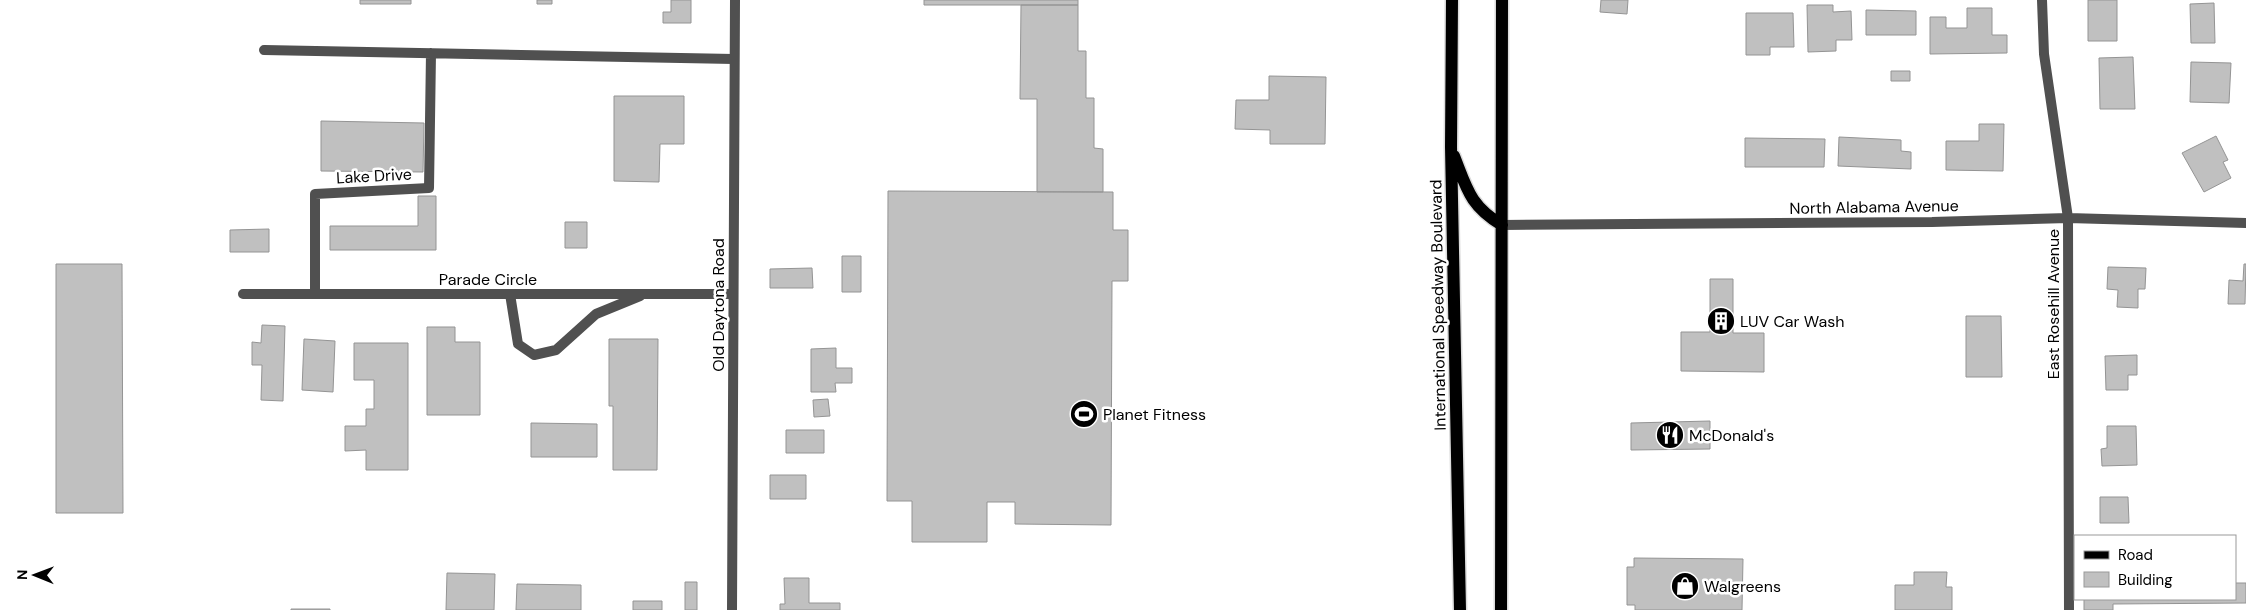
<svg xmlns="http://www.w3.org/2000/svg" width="2246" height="610" font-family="'DM Sans',sans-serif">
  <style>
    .building { fill: #c0c0c0; stroke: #949494 }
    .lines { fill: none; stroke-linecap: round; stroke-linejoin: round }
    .primary-casing { stroke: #dbdbdb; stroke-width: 15 }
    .minor { stroke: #505050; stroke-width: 10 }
    .tertiary { stroke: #505050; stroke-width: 10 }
    .primary { stroke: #000; stroke-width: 12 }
    .labels { text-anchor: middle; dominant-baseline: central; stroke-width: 5; stroke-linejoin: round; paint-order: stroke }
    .street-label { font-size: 16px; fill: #000; stroke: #fff }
    .poi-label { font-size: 16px; fill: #000; stroke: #fff; text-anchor: start }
  </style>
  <rect width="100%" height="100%" fill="#fff"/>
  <path class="building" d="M360,0h51v4h-51z
    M537,0h15v4h-15z
    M671,0h20v23h-28v-11h8z
    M924,0h154v5h-154z
    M1601,0h27l-1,14 -27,-2z
    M2088,0h29v41h-29z
    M2214,3l1,40h-24l-1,-39z
    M1021,5h57v46h8v47h8v50l9,1v43h-66v-93h-17z
    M1807,5h26v7l18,-1 1,29h-16v11l-28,1z
    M1967,8h25v27h15v18l-77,1v-37h16v11h21z
    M1866,10l50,1v24h-50z
    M1746,13h47l1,34h-24v8h-24z
    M2133,57l2,52h-35l-1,-51z
    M2191,62l40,1 -2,40 -39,-1z
    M1891,71h19v10h-19z
    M1269,76l57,1 -1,67h-55v-14l-35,-1 1,-29h33z
    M614,96h70v48h-24l-1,38 -45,-1z
    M321,121l103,2 -1,49 -102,-1z
    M1979,124h25l-1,47 -57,-1v-29h33z
    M2216,136l12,24 -5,2 8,16 -27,14 -22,-39z
    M1839,137l62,3v11l10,1v17l-73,-3z
    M1745,138l80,1 -1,28h-79z
    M888,191l225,1v38h15v51h-16l-1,244 -96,-1v-22h-28v40h-75v-41h-25z
    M418,196h18v54h-106v-24h88z
    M565,222h22v26h-22z
    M269,229v23h-39v-22z
    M842,256h19v36h-19z
    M56,264h66l1,249h-67z
    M2244,264h2l-1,40h-17l1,-24 14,1z
    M2108,267l38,1 -1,21h-7v19l-21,-1 1,-17 -11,-1z
    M812,268l1,20h-43v-19z
    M1710,279h23v54h31v39l-83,-1v-39h29z
    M1966,316h35l1,61h-36z
    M262,325l23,1 -2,75 -22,-1 1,-35h-10v-23l9,1z
    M427,327h28v15h25v73h-53z
    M304,339l31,2 -2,51 -31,-2z
    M609,339h49l-1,131h-44v-64h-4z
    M354,343h54v127h-42v-20l-21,1v-25h21v-17h8v-29h-20z
    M836,348v20h16v15h-17l1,9h-25v-43z
    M2137,355v20h-9v15h-22l-1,-34z
    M828,399l2,17 -16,1 -1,-17z
    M1710,421v28l-79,1v-27z
    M531,423l66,1v33h-66z
    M2107,426h29l1,39 -35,1 -1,-17 6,-1z
    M786,430h38v23h-38z
    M770,475h36v24h-36z
    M2100,497h28l1,26h-29z
    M1634,558l109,1 -1,51h-107v-5h-8v-38h7z
    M1914,572h33l-1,15h6v23h-57v-25h19z
    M447,573l48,1 -1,36h-48z
    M784,578h25v25h31v7h-60v-6h5z
    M685,582h12v28h-12z
    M2235,583h11v20l-133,1v6h-29v-11h151z
    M517,584l64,1v25h-65z
    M633,601h29v9h-29z
    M291,609h39v1h-39z"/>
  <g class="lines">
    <defs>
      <path id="primary" d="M1452,0l-1,147 9,463
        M1454,156c13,33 16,50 48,69
        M1501,610l1,-610"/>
    </defs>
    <use href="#primary" class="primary-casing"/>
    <path class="minor" d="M2042,0l2,54 24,164 1,392
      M264,50l470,9
      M1502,225l430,-3 136,-4 178,5
      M243,294h490
      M315,294v-100l114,-6 2,-135
      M510,294l8,50 16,11 22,-5 40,-36 44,-18"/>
    <path class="tertiary" d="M732,610l3,-610"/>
    <use href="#primary" class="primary"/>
  </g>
  <defs>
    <symbol id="building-disc" viewBox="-11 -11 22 22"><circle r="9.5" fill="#000" stroke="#fff"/><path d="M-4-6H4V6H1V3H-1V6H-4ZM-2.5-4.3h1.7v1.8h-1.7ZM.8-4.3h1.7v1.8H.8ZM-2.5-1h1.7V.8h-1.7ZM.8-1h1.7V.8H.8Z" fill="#fff"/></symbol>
    <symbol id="stadium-disc" viewBox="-11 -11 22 22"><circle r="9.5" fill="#000" stroke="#fff"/><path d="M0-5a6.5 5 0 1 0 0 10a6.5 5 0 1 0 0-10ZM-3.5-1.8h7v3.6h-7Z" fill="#fff"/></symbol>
    <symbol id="restaurant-disc" viewBox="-11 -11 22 22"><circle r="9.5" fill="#000" stroke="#fff"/><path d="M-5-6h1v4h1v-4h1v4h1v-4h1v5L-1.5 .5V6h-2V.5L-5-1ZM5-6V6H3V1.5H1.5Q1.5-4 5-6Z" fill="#fff"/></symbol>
    <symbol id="shop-disc" viewBox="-11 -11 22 22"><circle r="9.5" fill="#000" stroke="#fff"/><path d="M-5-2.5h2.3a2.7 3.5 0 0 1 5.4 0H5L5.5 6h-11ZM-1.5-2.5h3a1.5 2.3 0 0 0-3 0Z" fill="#fff"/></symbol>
  </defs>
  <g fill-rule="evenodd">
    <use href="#building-disc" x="1705" y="305" width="32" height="32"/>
    <use href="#stadium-disc" x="1068" y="398" width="32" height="32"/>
    <use href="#restaurant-disc" x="1654" y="419" width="32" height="32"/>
    <use href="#shop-disc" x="1669" y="570" width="32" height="32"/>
  </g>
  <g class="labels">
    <g class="street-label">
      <text transform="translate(374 176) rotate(-3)">Lake Drive</text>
      <text transform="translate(1874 207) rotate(-1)">North Alabama Avenue</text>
      <text x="488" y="279">Parade Circle</text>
      <text transform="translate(2053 304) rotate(-90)">East Rosehill Avenue</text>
      <text transform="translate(718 305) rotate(-90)">Old Daytona Road</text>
      <text transform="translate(1438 305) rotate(-91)">International Speedway Boulevard</text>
    </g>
    <g class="poi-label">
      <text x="1740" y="321">LUV Car Wash</text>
      <text x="1103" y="414">Planet Fitness</text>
      <text x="1689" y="435">McDonald's</text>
      <text x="1704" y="586">Walgreens</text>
    </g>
  </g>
  <rect x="2074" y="535" width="162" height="65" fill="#ffffff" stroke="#999999"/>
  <rect x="2084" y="551" width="25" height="8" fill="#000000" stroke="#999999"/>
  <text x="2118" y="560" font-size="15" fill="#000000">Road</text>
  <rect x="2084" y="572" width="25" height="15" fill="#c0c0c0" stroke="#999999"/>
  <text x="2118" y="585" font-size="15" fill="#000000">Building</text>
  <g transform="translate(35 575) rotate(271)" stroke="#ffffff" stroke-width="4" paint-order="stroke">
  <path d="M0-4L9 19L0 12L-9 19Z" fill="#000000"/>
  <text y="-8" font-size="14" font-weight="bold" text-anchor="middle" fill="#000000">N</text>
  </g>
</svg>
